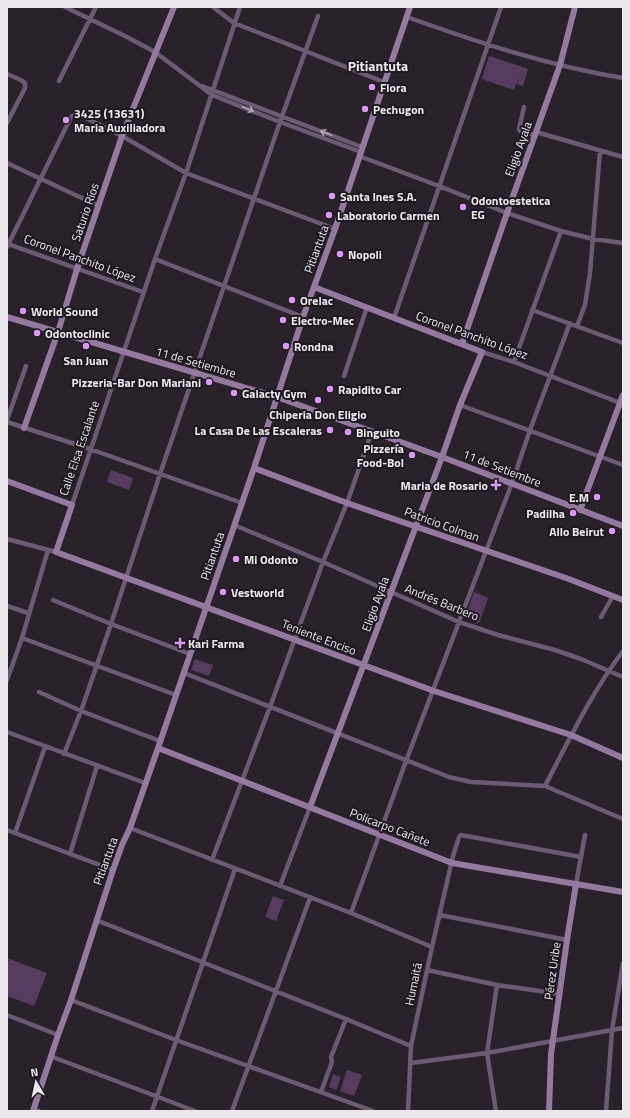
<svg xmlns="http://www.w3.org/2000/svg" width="630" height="1118" font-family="'Titillium Web',sans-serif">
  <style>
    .green { fill: #563d60 }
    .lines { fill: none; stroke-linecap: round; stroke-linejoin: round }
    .street { stroke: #6c5c73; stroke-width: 4.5 }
    .secondary { stroke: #957a9f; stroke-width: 6 }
    .oneway { stroke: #b2a8b6 }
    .poi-dot { fill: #dc99f4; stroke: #1f1921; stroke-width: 1.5 }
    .labels { text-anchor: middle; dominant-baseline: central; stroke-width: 4; stroke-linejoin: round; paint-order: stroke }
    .poi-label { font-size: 12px; font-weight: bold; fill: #ebe7ed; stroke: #1f1921; text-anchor: start }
    .street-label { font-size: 12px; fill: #ebe7ed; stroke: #1f1921 }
    .quarter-label { font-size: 14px; font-weight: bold; fill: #ebe7ed; stroke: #1f1921 }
  </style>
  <rect width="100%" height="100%" fill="#29222b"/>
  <path class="green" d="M489,56l39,13 -5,17 -6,-2 2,-8 -5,14 -32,-11z
    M111,470l22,8 -4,12 -22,-8z
    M474,592l14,6 -9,25 -14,-5z
    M195,659l18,6 -4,11 -18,-6z
    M273,896l11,4 -8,21 -11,-4z
    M7,958l40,15 -13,33 -27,-10z
    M347,1070l15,5 -8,21 -14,-5z
    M333,1074l8,3 -5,13 -7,-3z"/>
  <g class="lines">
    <path class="street" d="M65,7l60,29 30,16 57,43 68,27 81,30
      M213,7l21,16 150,59
      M407,17c70,25 142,49 216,61
      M7,74l14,6 4,3v5l-18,35
      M59,81l37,-74
      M202,86l160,61
      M524,107l-5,22 1,2 14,4
      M536,132l87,25
      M359,156l80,30 68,27 54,18 32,8 30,4
      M7,163l92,43
      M8,244l135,48
      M7,247l64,-130 3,-2h6l42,21 64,37 149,56
      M155,259l148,58
      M532,310l91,33
      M394,318l107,-311
      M577,326l8,-21 5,-32 10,-122
      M482,352l32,10 109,42
      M514,362l47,-131
      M344,376l23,-69
      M460,405l163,60
      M7,420l19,-54
      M7,422l83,27 152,54
      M72,505l83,-246 31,-86 54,-166
      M234,525l89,37 136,60 39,13 57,15 26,9 42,18
      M7,539l49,13
      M53,600l58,24 79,30
      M7,606l21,7
      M601,617l12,-21
      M22,638l154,57
      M184,673l265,104 22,5 74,4 78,33
      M7,680l15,-42 26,-88
      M39,692l42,19 79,30
      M7,732l138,51
      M64,754l17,-43 30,-87 49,-150 120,-352 38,-106
      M545,786c24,-46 47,-94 78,-135
      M130,828l221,85 81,34
      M7,830l106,40
      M15,833l30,-86
      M70,854l27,-88
      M212,860l58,-153 53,-145 24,-59 25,-72
      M576,884l9,-49
      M280,886l30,-79
      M351,913l55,-152 106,-278 18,-53 40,-107
      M440,915l127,25
      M96,920l250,99 65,27
      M427,970l70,15 63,9
      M71,1000l105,40 197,71
      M7,1015l51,20
      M50,1056l145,55
      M411,1063l76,-10 136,-25
      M321,1092l11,-30 -1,-5 15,-38
      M34,1109l5,2
      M152,1111l83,-242
      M232,1111l78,-213
      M408,1111l3,-65 21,-99 21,-91 6,-19 2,-2 120,22
      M496,1111l-9,-58 10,-68
      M606,1111l6,-81 11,-67"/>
    <path class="secondary" d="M7,317l270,80 165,60 181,69
      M462,344l45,-131 53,-148 15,-58
      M24,428l34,-96 19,-63 45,-133 52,-129
      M254,468l93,35 219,75 57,22
      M7,481l65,24 -16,47 378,139 137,44 52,23
      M580,510l43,-115
      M158,748l294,115 171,29
      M310,807l132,-350 18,-52 22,-53 -168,-65
      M33,1111l25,-76 13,-35 42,-130 9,-25 8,-17 28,-80 96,-280 49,-151 32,-88 75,-222
      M549,1111l2,-57 16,-114 9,-56"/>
  </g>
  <defs><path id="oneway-shaft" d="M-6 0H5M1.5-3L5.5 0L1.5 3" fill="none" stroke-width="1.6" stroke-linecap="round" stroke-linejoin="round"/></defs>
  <g class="oneway">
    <use href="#oneway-shaft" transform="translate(248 109) rotate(22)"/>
    <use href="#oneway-shaft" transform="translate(326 133) rotate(-159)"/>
  </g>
  <g class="poi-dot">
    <circle cx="372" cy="87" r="4"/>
    <circle cx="365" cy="109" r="4"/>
    <circle cx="66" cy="120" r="4"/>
    <circle cx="332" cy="196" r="4"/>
    <circle cx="463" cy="207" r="4"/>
    <circle cx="329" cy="215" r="4"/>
    <circle cx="340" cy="254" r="4"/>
    <circle cx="292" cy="300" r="4"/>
    <circle cx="23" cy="311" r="4"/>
    <circle cx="283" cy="320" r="4"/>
    <circle cx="37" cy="333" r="4"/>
    <circle cx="86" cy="346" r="4"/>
    <circle cx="286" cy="346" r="4"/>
    <circle cx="209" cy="382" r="4"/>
    <circle cx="330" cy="389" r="4"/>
    <circle cx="234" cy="393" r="4"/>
    <circle cx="318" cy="400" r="4"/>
    <circle cx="330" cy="430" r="4"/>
    <circle cx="348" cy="432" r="4"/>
    <circle cx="412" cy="455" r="4"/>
    <path d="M494 479h4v4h4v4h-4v4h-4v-4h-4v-4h4z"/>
    <circle cx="597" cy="497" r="4"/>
    <circle cx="573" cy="513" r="4"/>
    <circle cx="612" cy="531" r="4"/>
    <circle cx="236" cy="559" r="4"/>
    <circle cx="223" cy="592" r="4"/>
    <path d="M178 637h4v4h4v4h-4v4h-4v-4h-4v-4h4z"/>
  </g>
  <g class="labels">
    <g class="poi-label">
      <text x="380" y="87">Flora</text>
      <text x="373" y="109">Pechugon</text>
      <text x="74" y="113">3425 (13631)<tspan x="74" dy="14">Maria Auxiliadora</tspan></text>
      <text x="340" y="196">Santa Ines S.A.</text>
      <text x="471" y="200">Odontoestetica<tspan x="471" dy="14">EG</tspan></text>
      <text x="337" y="215">Laboratorio Carmen</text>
      <text x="348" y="254">Nopoli</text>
      <text x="300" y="300">Orelac</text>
      <text x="31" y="311">World Sound</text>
      <text x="291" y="320">Electro-Mec</text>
      <text x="45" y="333">Odontoclinic</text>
      <text x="294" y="346">Rondna</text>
      <text x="86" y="360" text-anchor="middle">San Juan</text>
      <text x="201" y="382" text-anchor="end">Pizzeria-Bar Don Mariani</text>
      <text x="338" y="389">Rapidito Car</text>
      <text x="242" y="393">Galacty Gym</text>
      <text x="318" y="414" text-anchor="middle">Chiperia Don Eligio</text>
      <text x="322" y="430" text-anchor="end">La Casa De Las Escaleras</text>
      <text x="356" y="432">Binguito</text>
      <text x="404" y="448" text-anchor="end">Pizzería<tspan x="404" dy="14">Food-Bol</tspan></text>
      <text x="488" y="485" text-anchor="end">Maria de Rosario</text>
      <text x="589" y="497" text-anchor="end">E.M</text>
      <text x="565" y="513" text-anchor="end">Padilha</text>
      <text x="604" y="531" text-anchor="end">Allo Beirut</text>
      <text x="244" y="559">Mi Odonto</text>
      <text x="231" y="592">Vestworld</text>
      <text x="188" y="643">Kari Farma</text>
    </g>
    <g class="street-label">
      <text transform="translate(518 149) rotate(-70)">Eligio Ayala</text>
      <text transform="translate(85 212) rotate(-71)">Saturio Ríos</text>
      <text transform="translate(316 249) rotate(-70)">Pitiantuta</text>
      <text transform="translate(80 258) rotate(20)">Coronel Panchito López</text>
      <text transform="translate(472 335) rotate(20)">Coronel Panchito López</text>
      <text transform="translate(196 362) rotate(16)">11 de Setiembre</text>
      <text transform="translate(79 448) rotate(-71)">Calle Elsa Escalante</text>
      <text transform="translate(502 468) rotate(21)">11 de Setiembre</text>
      <text transform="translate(442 524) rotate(20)">Patricio Colman</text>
      <text transform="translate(212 556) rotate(-71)">Pitiantuta</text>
      <text transform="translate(442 602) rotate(22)">Andrés Barbero</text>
      <text transform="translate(375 604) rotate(-70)">Eligio Ayala</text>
      <text transform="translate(319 637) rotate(21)">Teniente Enciso</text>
      <text transform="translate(390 827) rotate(21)">Policarpo Cañete</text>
      <text transform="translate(105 861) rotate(-70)">Pitiantuta</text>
      <text transform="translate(552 971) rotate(-82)">Pérez Uribe</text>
      <text transform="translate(413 984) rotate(-78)">Humaitá</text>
    </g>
    <g class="quarter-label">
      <text x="378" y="65">Pitiantuta</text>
    </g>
  </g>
  <rect width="630" height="1118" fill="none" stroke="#ebe7ed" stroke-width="16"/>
  <g transform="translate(36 1082) rotate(351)" stroke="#1f1921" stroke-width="3" paint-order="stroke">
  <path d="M0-3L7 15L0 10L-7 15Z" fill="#ebe7ed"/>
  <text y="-6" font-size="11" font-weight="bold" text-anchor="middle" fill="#ebe7ed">N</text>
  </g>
</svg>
